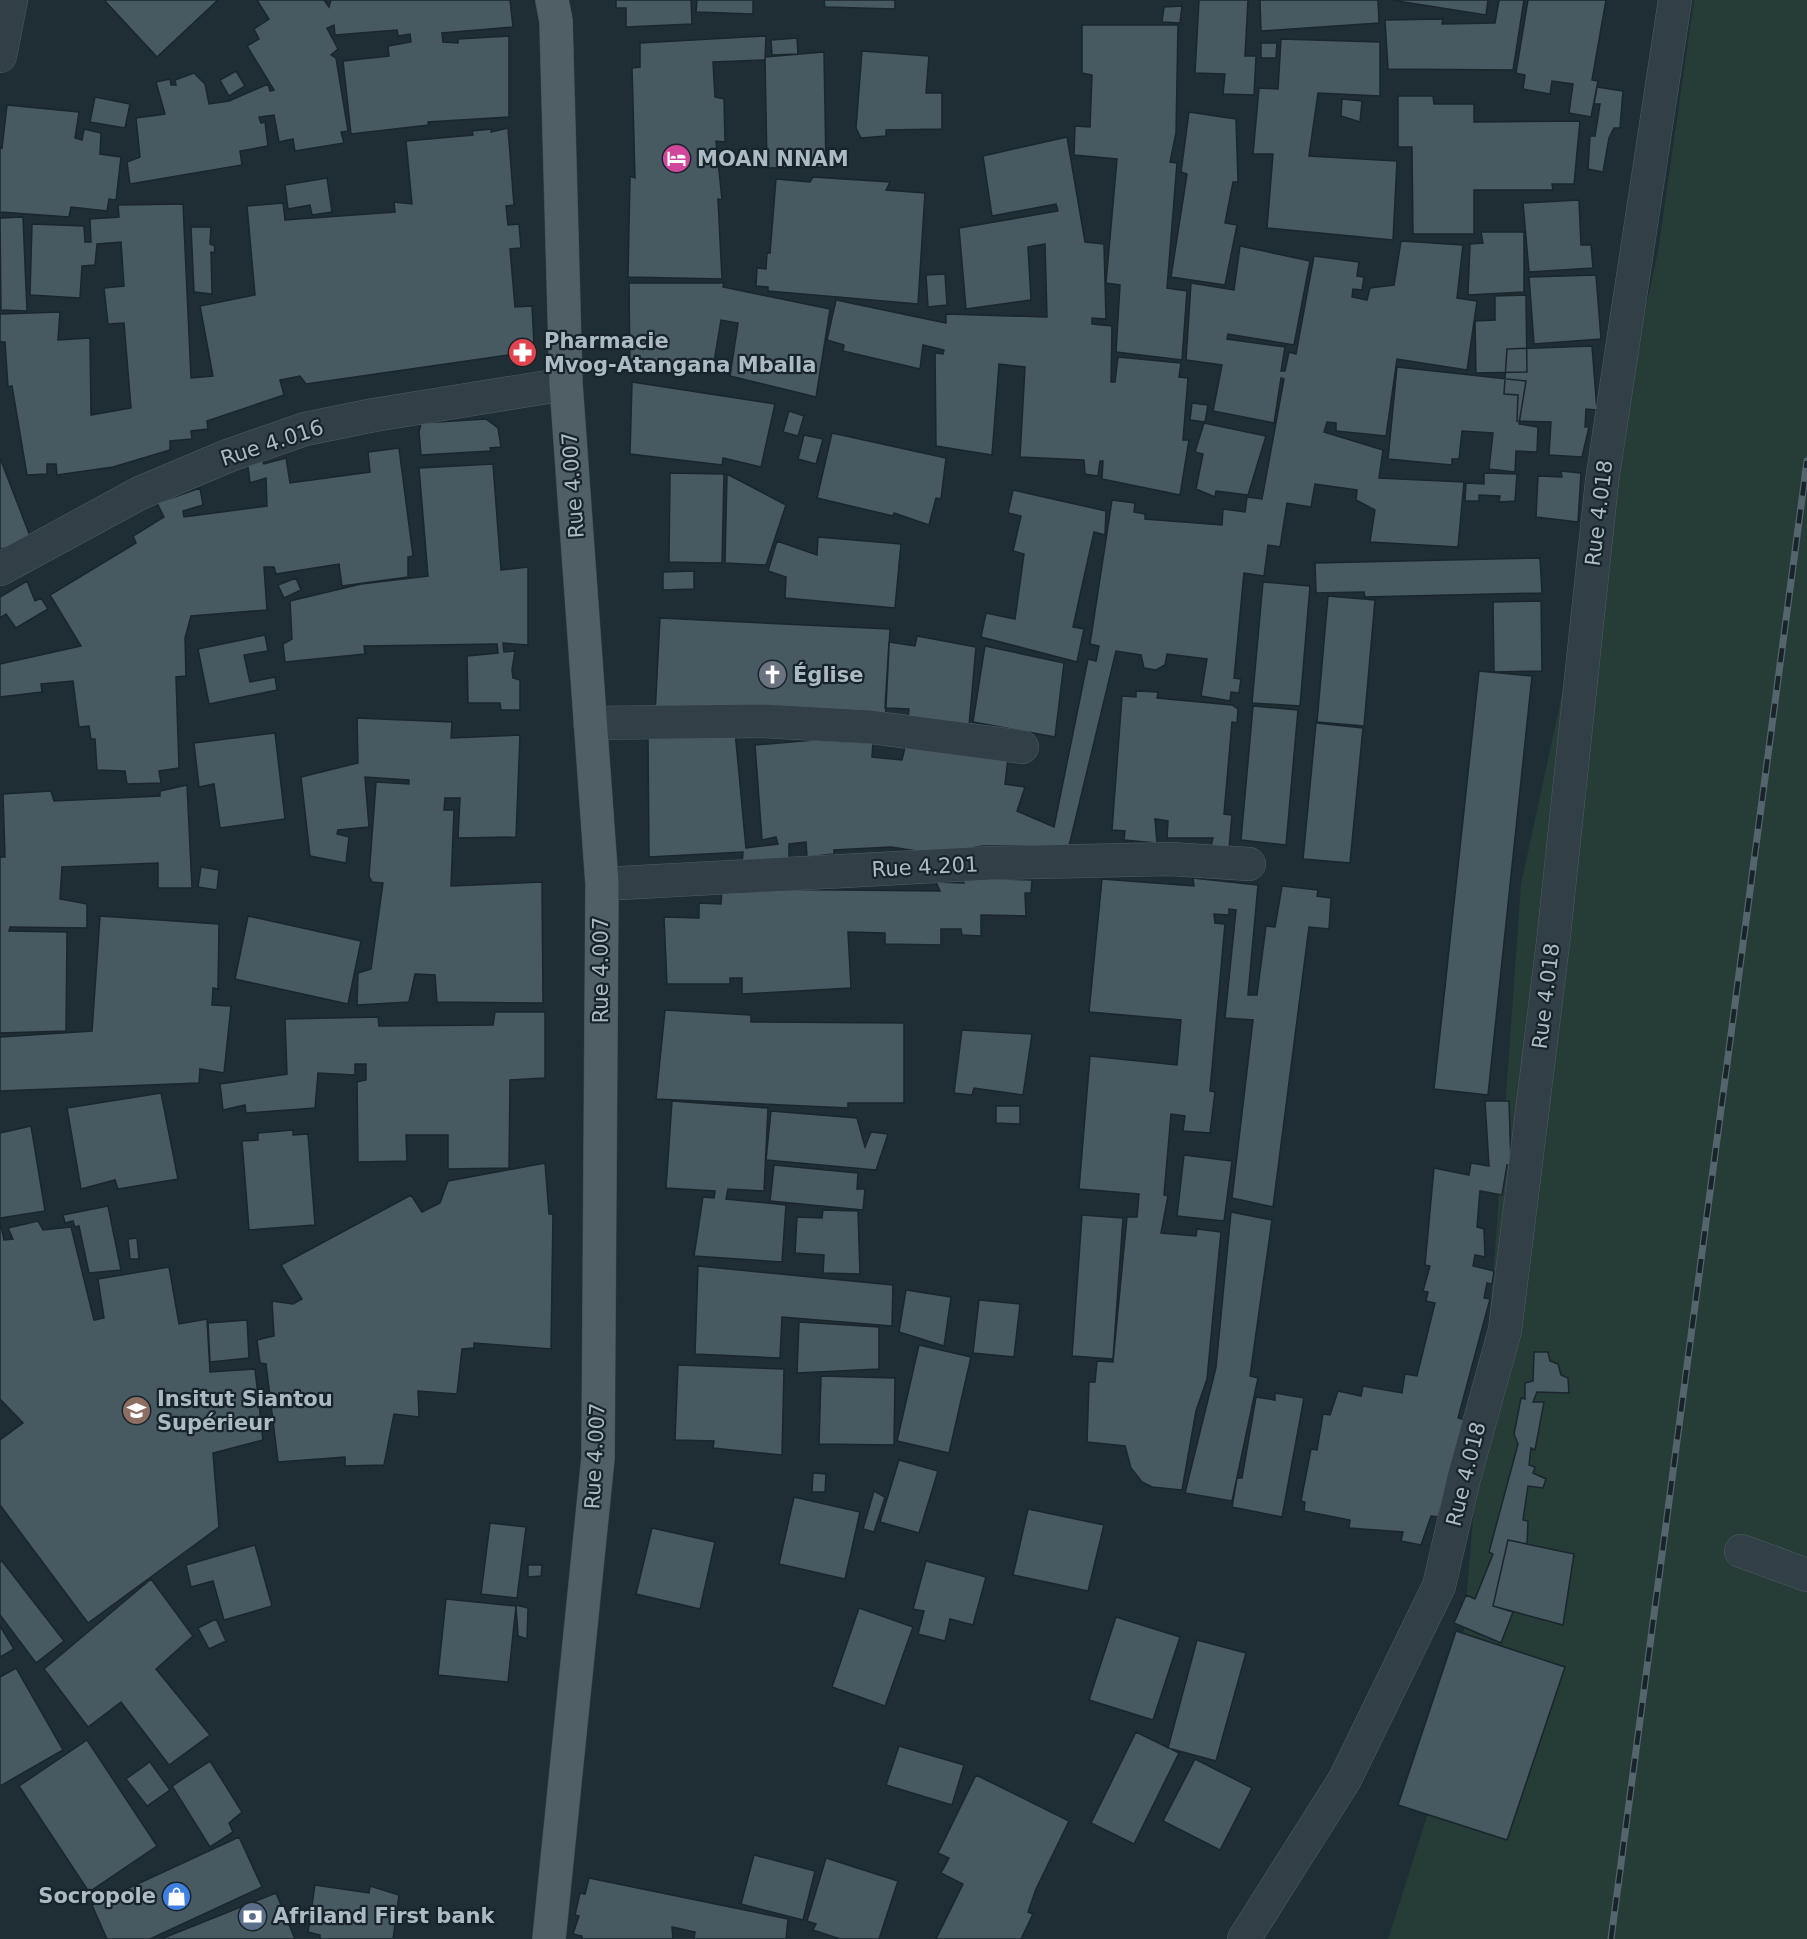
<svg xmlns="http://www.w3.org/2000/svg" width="1807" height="1939" font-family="'DejaVu Sans',sans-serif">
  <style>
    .green { fill: #253c37 }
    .building { fill: #475961; stroke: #1a262c; stroke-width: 1.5 }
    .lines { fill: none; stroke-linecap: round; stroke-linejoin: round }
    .minor-casing { stroke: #505d64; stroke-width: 34 }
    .major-casing { stroke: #3f4b52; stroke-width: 34 }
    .minor { stroke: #323f46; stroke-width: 33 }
    .major { stroke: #505f66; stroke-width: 33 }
    .rail-casing { stroke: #54656d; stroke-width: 7 }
    .rail { stroke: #18242a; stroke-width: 4.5; stroke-dasharray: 14; stroke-linecap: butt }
    .labels { text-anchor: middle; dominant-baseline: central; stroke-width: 4.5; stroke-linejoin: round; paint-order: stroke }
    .poi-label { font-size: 21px; font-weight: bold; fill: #acbbc3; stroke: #18242a; text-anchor: start }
    .street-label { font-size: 21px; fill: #acbbc3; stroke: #18242a }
  </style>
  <rect width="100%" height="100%" fill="#1f2e35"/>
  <path class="green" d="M1694,0h113v1939h-419l68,-214 39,-475 26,-366 137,-633z"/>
  <path class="building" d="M104,0h114l-61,57z
    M257,0h67l5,7 2,-7h179l3,27 -71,6 1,9 15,1v-4l51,-3v81l-81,5 1,3 -78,9 -8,-73 46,-5 -1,-10 23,-4 -1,-8 -12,2 -1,-6 -62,5 -1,-10 -7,3 11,21 -7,6 5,3 12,73 -7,1 3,11 -49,8 -2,-12 -14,3 -5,-27 -15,2 2,6 4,-1 3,24 -28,5 2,14 -112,19 -3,-22 13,-5 -4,-39 29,-4 -9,-32 14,-3 1,6h5l-1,-5 19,-7 11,11 4,20 20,-3 39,-17 2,7 4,-1 -27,-44 12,-7 -5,-10 15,-10z
    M616,0h75l1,24 -66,3v-19h-10z
    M697,0h56v14l-57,-2z
    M824,0h71v9l-70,-2z
    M1199,0h49l-3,56h11l-2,39 -31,-1 2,-20 -30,-1z
    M1260,0h118l1,23 -118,8z
    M1391,0h97l-2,15z
    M1499,0h25l-11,70 -125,-1 -3,-49 58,-1 -1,5 53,-1z
    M1528,0h78l-14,80 6,1 -7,36 -22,-4 4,-29 -21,-3 -2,13 -27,-5 2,-14 -9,-2z
    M1182,6l-2,17 -18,-1 2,-15z
    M1082,25h96l-2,108 -6,29 7,1 -10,125 20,3 -5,69 -66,-8 4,-67 -14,-2 11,-124 -43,-4 1,-29 15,1 2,-52 -10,-2z
    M766,36l-1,24 -52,2 2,35 9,2 1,43 -9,-1 6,59 -4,-1 4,80 -94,-2 2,-101 5,2 -3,-110 8,-1v-24z
    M797,38l1,16 -26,1 -1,-15z
    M1281,39l99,3v54l-62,-3 -9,63 88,5 -4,79 -126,-12 6,-74h-20l6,-66 19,1z
    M1261,43h16l-1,15h-15z
    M862,51l67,5 -3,37h16v36l-56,1v6l-25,2 -5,-10z
    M824,52l2,115 -59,1 -2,-111z
    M236,71l9,15 -16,10 -9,-16z
    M1597,87l26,4 -3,37h-6l-5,10 -6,34 -15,-3 2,-33h5l5,-32h-6z
    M1398,96h35l1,8h40v18l106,-1 -6,63h-22l1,6h-79v44h-61l-1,-87h-14z
    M95,97l35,7 -5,24 -35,-6z
    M1342,99l20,2 -2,21 -19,-6z
    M7,105l72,7 -4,26 7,2 2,-11 17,4 -1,21 21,3 -5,43 -7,-1 -2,12 -36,-4 -2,10 -69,-5v-65l2,1z
    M1189,112l47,7 2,63h-5l-8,41 12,2 -12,60 -54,-8 16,-103 -6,-2z
    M508,128l6,77 -8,1 2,19 11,-1 2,24 -11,1 5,58 17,-1 2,38 -12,1 1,8 -217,31 -6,-8 -20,4 4,15 -77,26 1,8 -17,2 1,8 -22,2v9l-57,17 -56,8 -1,-11h-9v10l-20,1 -15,-89 -4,1 -3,-45h-5v-28l60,-2 -2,28 32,-2 1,77 40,-7 -7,-85 -16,1 -4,-36 20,-2 -3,-44 -24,2 -2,21 -13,1 -2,32 -50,-3 2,-71 52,2 1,16h6l-1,-23 29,-2 -1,-12 65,-1 8,174 22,-2 -13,-70 55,-11 -8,-89 36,-3 2,17 110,-8 -1,-10 18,2 -6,-63 67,-6 -1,-4 20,-2 -1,3z
    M1067,137l18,105 19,2 2,75 -14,-1v6l20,2 -1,56h4l3,-25 63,6 -2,14 9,1 -5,62h6l-9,55 -78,-16 1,-18h-3l-2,15 -13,-2 -1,-14 -64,-3 5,-90 -26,-3 -7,91 -56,-9 -1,-93 8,1 1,-4 -21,-5 -3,24 -77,-18 1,-6 -17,-5 9,-40 110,23v-9l101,3 -2,-73 -17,3 3,53 -65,9 -7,-81 99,-17 -2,-7 -64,12 -9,-60z
    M813,177l77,5 -4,8 39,3 -7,111 -150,-13v-4l-12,-1 1,-18 9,1 1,-16h3l6,-74 34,3z
    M327,178l5,34 -20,3 -2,-10 -22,4 -3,-24z
    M1579,200l2,45h10l2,23 -64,4 -6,-69z
    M23,217l4,94 -26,-1 -1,-92z
    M191,227h20l-1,17 5,2 -1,7 -3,-1 1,42 -18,-2z
    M1481,232h43v60l-56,3 2,-51 13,-1z
    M1401,241l62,4 -6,53 20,3 -10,69 -70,-11 -11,77 -50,-5v-8l-9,-1 -3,10 59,18 -4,28 85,4 -6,65 -88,-5 5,-32 -19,-10 1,-10 -42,-6 -4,23 -24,-4 -7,44 -12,-2 -4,31 -20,-3 -10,105 7,1 -2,14 -8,-1 -1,9 -29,-5 6,-37 -40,-5 -2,11 -9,5 -12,-2 -3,-13 -25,-4 -47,195h-86l-47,8 -45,-7 -57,3v4l-27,3 -1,-15 -17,2v19l-47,1 1,-12 -94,5 -1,-118h-7l-1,-8h95l11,117 32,-4 -2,-7 -14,3 -7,-95 59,-5 59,3 -1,14 30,3 4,-17 102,15 -3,26 20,3 -8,24 37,16 34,-168 8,2 3,-15 -9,-2 22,-144 23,3 -1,9 11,2v5l77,6 1,-16 22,3 2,-15 15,2 22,-120 -3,-1 -7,45 -61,-12 9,-46 -36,-5 5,-77 43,7 6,-44 70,15 -16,84 -66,-11 -1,5 58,8 -4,24h4l4,-19 7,2 18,-98 45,6 -2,14 7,1 -2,13 -9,-1 -1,8 15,3 3,-12 24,-3z
    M945,274l2,31 -19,2 -2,-32z
    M1596,275l5,64 -67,5 -5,-67z
    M629,283h95l-1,4 107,22 -14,88 -86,-21 8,-53 -17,-3 -8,48 -83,3z
    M1526,295l1,77 -51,1 -1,-52 20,-1v-24z
    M1592,346l5,64 -11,-1 -1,18h4l-7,30 -33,-2 2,-33 -34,-1 1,-26 -14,-1 3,-45z
    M1397,367l129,14 -7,43 19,3 -1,25 -21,-1 -1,21 -26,-3 4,-36 -31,-2 -3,28h-7v6l-64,-6z
    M632,382l143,22 -14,63 -38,-9 -1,7 -92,-11z
    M1192,403l16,2 -3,17 -15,-2z
    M789,411l15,5 -6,20 -15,-4z
    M486,419l12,9 3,19 -11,1 1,3 -70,4 -2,-23 2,-9z
    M1204,423l62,13 -18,59 -32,-4 -1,6 -19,-8 7,-35 -8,-2z
    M832,433l114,25 -5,41 -5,-1 -7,27 -35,-12 -1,3 -76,-18z
    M804,435l19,4 -7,25 -18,-5z
    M399,448l14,108 -5,1v20l-66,9 -3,-22 -63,10 -2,-7h-10l3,43 -76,6 -6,22 1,38 -10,1 3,91 -20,3 2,12 -34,1 -2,-13 -28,-1 -2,-31h-4l-2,-13 -10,1 -6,-46 -32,3 1,8 -42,5v-33l81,-18 -31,-51 86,-52 -3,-7 31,-19 -7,-14 43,-15 3,17 -20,6 1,6 83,-11 -1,-28 -16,5 -3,-25 11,-4 6,10 22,-6 4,25 80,-11 -2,-20z
    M0,458l32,83 -32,8z
    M493,464l8,106 27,-3v78l-25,-2 1,9 11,-1 -3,19 1,8 7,2v30h-19l-1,-7h-32l-1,-47 31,-3 -1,-9 -133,2 1,8 -80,8 -2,-18 9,-5 -2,-38 71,-17 67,-8 -9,-108z
    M1561,471l20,2 -3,49 -42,-5 2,-41 24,1z
    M670,473l54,1 -2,89 -53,-1z
    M1484,473l33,1 -2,27 -16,1 1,-6 -21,-1v6h-14l1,-18 18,1z
    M727,474l59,31 -20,60 -41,-2z
    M1013,490l93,21 -1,24 -11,-3 -21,95 11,2 -7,33 -96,-25 5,-24 29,6 9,-65 -11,-3 8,-35 -13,-3z
    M818,537l83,7 -6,64 -110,-10 1,-21 -18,-6 9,-30 40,14z
    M1540,558l2,35 -177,4 -1,-5 -48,1 -1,-30z
    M694,571v18l-31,1v-18z
    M296,578l5,12 -17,8 -6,-13z
    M27,581l8,20 6,-3 7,11 -32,19 -10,-14 -6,4v-21z
    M1263,582l47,4 -10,120 -48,-3z
    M1328,596l47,4 -11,126 -47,-4z
    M1541,601l1,70 -48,1 -1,-70z
    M660,618l230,11 -5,96 -230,-11z
    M265,635l3,16 -24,4 6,27 25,-5 2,13 -68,14 -11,-55z
    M917,636l59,11 -7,79 -61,-6 1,-11 -24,-1 4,-66 26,4z
    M985,646l79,17 -9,74 -82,-15z
    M1479,671l53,5 -44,419 -54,-6z
    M1136,691l22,1 -1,6 75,7 6,4 -1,14 -5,-1 -8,92 8,1 -3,34 -18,-4 2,-7h-46l1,-17 -13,-2 2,24 -33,-3 1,-9 -13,-1 10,-134 14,1z
    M1253,706l45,4 -12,135 -45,-5z
    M357,718l95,4 -1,16 69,-3 -4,102 -58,1 2,-40h-15l-1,12h10l-3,76 91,-4 1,121 -106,-1 -2,-27 -20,-1 -6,28 -52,3 1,-32 13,-4 12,-86 -11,-1 -3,-6 7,-94 33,2v-4l-44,-3 4,50 -31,3 -1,4 12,3 -3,26 -36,-7 -9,-79 57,-14z
    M1316,723l47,5 -13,135 -47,-4z
    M275,733l10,86 -65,9 -6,-44 -15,3 -5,-44z
    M187,785l5,103h-34v-25l-96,4 -2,32 27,5v24l-77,-1 -1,4 58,1 -1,99 -66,2v-176h5l-2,-63 48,-3 3,10 106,-5v-5z
    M201,867l18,3 -2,20 -19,-3z
    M962,878l70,2 -1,13h-6l1,23 -45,-1v21l-19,-1 -1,-6h-20v16l-56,-1v-11l-37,-1 3,56 -109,6v-16h-12v6h-63l-3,-67 35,1v-15l22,1 1,-15 218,2 -4,-9 28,1z
    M1193,878l65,7 -10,110h9l9,-69 9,1 7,-41 36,4 -1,6 14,2 -2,31 -20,-2 -36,280 -41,-9 21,-178 -28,-2 11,-108 -7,-1v6l-15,-1 1,9 10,1 -15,167 5,1 -5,41 -27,-2 2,-15 -14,-2 -7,81 4,1 -7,37 35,3 1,-7 24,3 -14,147 -11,32 -14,79 -30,-3 -10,-5 -11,-14 -6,-22 -38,-4 2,-60h6l2,-21 16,1 14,-145h10l2,-23 -60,-5 11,-133 87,9 4,-45 -92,-8 13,-133 92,7z
    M100,916l119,8 -1,65 -5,-1 -1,17 19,1 -7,67 -24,-4 -1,14 -199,8v-54l92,-6z
    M248,916l113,25 -13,63 -113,-25z
    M665,1010l86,5v7l153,1v80h-56v5l-192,-9z
    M495,1012h50v66l-35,2 -1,88 -61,1v-34h-42l1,26 -49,1 -1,-80 9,-2v-16h-11v11l-37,-2 -3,35 -69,5 -1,-8 -22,5 -3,-26 67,-10 -2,-55 93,-2 1,9 114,-1z
    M962,1030l70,4 -9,61 -49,-7 -2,7 -18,-2z
    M161,1093l17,86 -60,10 -3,-9 -34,9 -14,-81z
    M672,1101l96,7 -4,83 -36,-2 -2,10 60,6 -4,57 -88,-6 9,-59 11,1 1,-7 -49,-3z
    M1485,1101h24l2,65 -4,-1 -5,30 -22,-4 -3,36 7,2 1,28 -10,-2 -2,11 21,5 -2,13 -5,-1 -3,15 6,1 -32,119 8,2 -28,97 -7,-1 -10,29 -20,-4 2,-9 -54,-4 1,-8 -46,-9 1,-9 -4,-1 10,-52 6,1 6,-36 7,1 8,-24 23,5 2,-10 39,7 3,-19 12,2 18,-73 -9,-2 2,-9 -5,-1 7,-25 -5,-1 9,-97 35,7 2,-12 18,3z
    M996,1106h24v18l-24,-1z
    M771,1111l86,7 8,29 6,-15 17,2 -12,36 -110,-10z
    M31,1126l14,85 -45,7v-85z
    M293,1130v5l15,-1 7,91 -66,5 -7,-89 16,-1v-7z
    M1184,1155l48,6 -8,60 -47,-5z
    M545,1163l4,51h4l-2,135 -77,-6v5l-12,1 -5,45 -39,-3 1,26 -25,-3 -10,51 -39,1v-9l-67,5 -12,-98 -6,-1 -3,-23 17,-4 -2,-35 21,3 9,-5 -21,-34 130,-70 11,17 18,-9 8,-22z
    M774,1165l84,8 -1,16h8l-2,21 -93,-9z
    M108,1206l13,64 -32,3 -10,-47 -4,1 -2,-6 -8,2 -2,-8z
    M823,1210l35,1 2,63 -37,-1 1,-18 -29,-2 2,-36 25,1z
    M1231,1212l41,8 -22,156 8,2 -26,123 -47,-8 31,-126z
    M1082,1215l41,3 -10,141 -41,-3z
    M0,1221l4,19 9,-1 -5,-11 30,-7 5,9 28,-3 23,93 10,-2 -6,-39 71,-12 10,57 28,-5 3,53 45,-3 8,71 -50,13 6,74 -131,96 -88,-118v-65l23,-17 -23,-24z
    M137,1238l2,21h-9l-2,-20z
    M698,1266l195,19 -1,41 -110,-9 -2,41 -85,-4z
    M906,1290l45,7 -7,49 -45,-14z
    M979,1300l41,4 -6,53 -41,-4z
    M247,1320l2,38 -39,4 -2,-39z
    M799,1322l80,5v42l-82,4z
    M919,1345l52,12 -22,96 -52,-12z
    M1534,1352h14l2,9 8,3 3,11 7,3 1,15 -32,-1 -4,10h11l-9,48 -4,-2 -2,17 6,2 -2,6 13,6 -3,9 -15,-2 -5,34 5,1 -1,23 -19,-4 -15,66 20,6 -12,31 -47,-20 12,-28 9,4 18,-45 -4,-2 29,-108 -4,-10 7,-36 4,1v-16l8,-2z
    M678,1365l106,4 -2,86 -69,-7 1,-7 -39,-1z
    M821,1376l74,2 -1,67 -75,-1z
    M1275,1393l29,5 -22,119 -50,-10 5,-29h5l14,-81 19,3z
    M899,1460l39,11 -19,62 -39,-11z
    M813,1473l13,1 -1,18h-13z
    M874,1491l11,6 -11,35 -11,-3z
    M794,1497l66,15 -15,67 -66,-15z
    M1028,1509l76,16 -16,66 -75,-16z
    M490,1523l36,4 -9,71 -36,-4z
    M652,1528l63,14 -15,67 -64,-15z
    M1508,1540l66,14 -11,71 -70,-19z
    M255,1545l17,61 -48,14 -11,-39 -22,6 -5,-22z
    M2,1561l62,80 -28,22 -36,-48v-53z
    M926,1561l60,16 -13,48 -23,-6 -5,22 -27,-7 6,-23 -11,-2z
    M528,1565h14l-1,11 -13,1z
    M151,1579l42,57 -37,33 54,66 -41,30 -48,-63 -33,25 -44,-58z
    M446,1599l70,7 -8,76 -70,-7z
    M516,1605l12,3 -1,31 -9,-3z
    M859,1608l54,19 -28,79 -53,-19z
    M1116,1617l64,20 -27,83 -64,-20z
    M216,1619l10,22 -17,8 -11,-21z
    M0,1626l14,23 -14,8z
    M1456,1631l109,36 -58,173 -109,-35z
    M1197,1640l49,13 -30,108 -48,-13z
    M16,1668l47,82 -63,36v-109z
    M1136,1732l43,21 -45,91 -43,-21z
    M87,1740l70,106 -68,46 -70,-106z
    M899,1746l65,19 -12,40 -66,-20z
    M1195,1759l57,29 -32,62 -57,-29z
    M210,1761l32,51 -13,11 4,9 -23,15 -38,-61z
    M150,1762l20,28 -23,16 -21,-27z
    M976,1775l93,46 -33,68 -8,23 5,2 -12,25h-85l27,-55 -22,-11 8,-15 -11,-5z
    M239,1837l23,50 -112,52h-43l-15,-34z
    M754,1855l61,16 -12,49 -62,-16z
    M826,1858l72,23 -19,58h-39l-27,-9 3,-6 -9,-3z
    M589,1878l199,41 -2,20h-92l1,-7 -23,-5 1,12h-91v-3l-9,-2 6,-18 -4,-1 5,-22 5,1z
    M315,1885l54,8 1,-7 29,9 -6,44h-73v-4l-12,-3z
    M276,1893l19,46h-134z"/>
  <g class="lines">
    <defs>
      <path id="minor" d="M0,56l11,-56
        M0,569l140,-76 90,-38 75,-26 69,-14 192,-31
        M590,723l173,-2 107,6 152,20
        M602,884l389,-21 179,-4 79,5
        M1741,1551l66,24
        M1244,1939l101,-160 94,-193 25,-108 41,-148 48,-387 49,-462 73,-481"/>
      <path id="major" d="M549,1939l49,-481 4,-574 -36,-500 -10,-363 -4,-21"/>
    </defs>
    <use href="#minor" class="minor-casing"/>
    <use href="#major" class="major-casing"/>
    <use href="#minor" class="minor"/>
    <use href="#major" class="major"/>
    <defs>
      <path id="rail" d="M1611,1939l196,-1478"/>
    </defs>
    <use href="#rail" class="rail-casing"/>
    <use href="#rail" class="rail"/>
  </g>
  <defs>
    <symbol id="hotel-disc" viewBox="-11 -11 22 22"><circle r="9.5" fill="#d1479c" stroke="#18242a"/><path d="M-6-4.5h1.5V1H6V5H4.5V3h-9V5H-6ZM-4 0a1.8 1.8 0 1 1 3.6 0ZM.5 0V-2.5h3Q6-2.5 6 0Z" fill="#fff"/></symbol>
    <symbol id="pharmacy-disc" viewBox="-11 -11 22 22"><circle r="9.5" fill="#e0444e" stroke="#18242a"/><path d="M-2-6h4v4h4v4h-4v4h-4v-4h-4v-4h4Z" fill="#fff"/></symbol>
    <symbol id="church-disc" viewBox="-11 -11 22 22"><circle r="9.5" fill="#6b7280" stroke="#18242a"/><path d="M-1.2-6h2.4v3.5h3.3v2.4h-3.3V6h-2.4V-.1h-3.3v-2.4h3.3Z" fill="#fff"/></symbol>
    <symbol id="school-disc" viewBox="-11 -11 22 22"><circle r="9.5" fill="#8d6e63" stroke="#18242a"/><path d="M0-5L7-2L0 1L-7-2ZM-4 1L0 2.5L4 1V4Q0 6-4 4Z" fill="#fff"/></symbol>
    <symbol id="shop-disc" viewBox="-11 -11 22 22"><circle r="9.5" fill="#3f7fe0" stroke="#18242a"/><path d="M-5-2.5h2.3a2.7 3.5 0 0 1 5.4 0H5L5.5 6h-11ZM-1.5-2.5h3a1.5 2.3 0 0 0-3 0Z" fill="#fff"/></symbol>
    <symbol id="bank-disc" viewBox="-11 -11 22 22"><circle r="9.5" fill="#5c6f8a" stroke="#18242a"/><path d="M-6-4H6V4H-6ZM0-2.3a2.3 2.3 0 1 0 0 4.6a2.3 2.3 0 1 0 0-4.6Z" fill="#fff"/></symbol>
  </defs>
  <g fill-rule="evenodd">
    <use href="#hotel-disc" x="660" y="142" width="33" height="33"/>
    <use href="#pharmacy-disc" x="506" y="336" width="33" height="33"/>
    <use href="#church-disc" x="756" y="658" width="33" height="33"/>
    <use href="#school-disc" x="120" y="1394" width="33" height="33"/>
    <use href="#shop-disc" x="160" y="1880" width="33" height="33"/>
    <use href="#bank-disc" x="236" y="1900" width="33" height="33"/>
  </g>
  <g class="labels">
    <g class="poi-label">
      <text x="697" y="159">MOAN NNAM</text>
      <text x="544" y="341">Pharmacie<tspan x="544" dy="24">Mvog-Atangana Mballa</tspan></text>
      <text x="793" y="675">Église</text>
      <text x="157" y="1399">Insitut Siantou<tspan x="157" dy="24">Supérieur</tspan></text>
      <text x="156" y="1896" text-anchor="end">Socropole</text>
      <text x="273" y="1916">Afriland First bank</text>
    </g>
    <g class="street-label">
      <text transform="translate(272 443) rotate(-18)">Rue 4.016</text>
      <text transform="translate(573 485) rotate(-94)">Rue 4.007</text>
      <text transform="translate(1599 513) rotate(-83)">Rue 4.018</text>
      <text transform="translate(925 867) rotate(-3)">Rue 4.201</text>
      <text transform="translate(601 970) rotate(-90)">Rue 4.007</text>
      <text transform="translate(1546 996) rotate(-83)">Rue 4.018</text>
      <text transform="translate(595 1456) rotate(-87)">Rue 4.007</text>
      <text transform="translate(1466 1474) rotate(-76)">Rue 4.018</text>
    </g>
  </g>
</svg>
